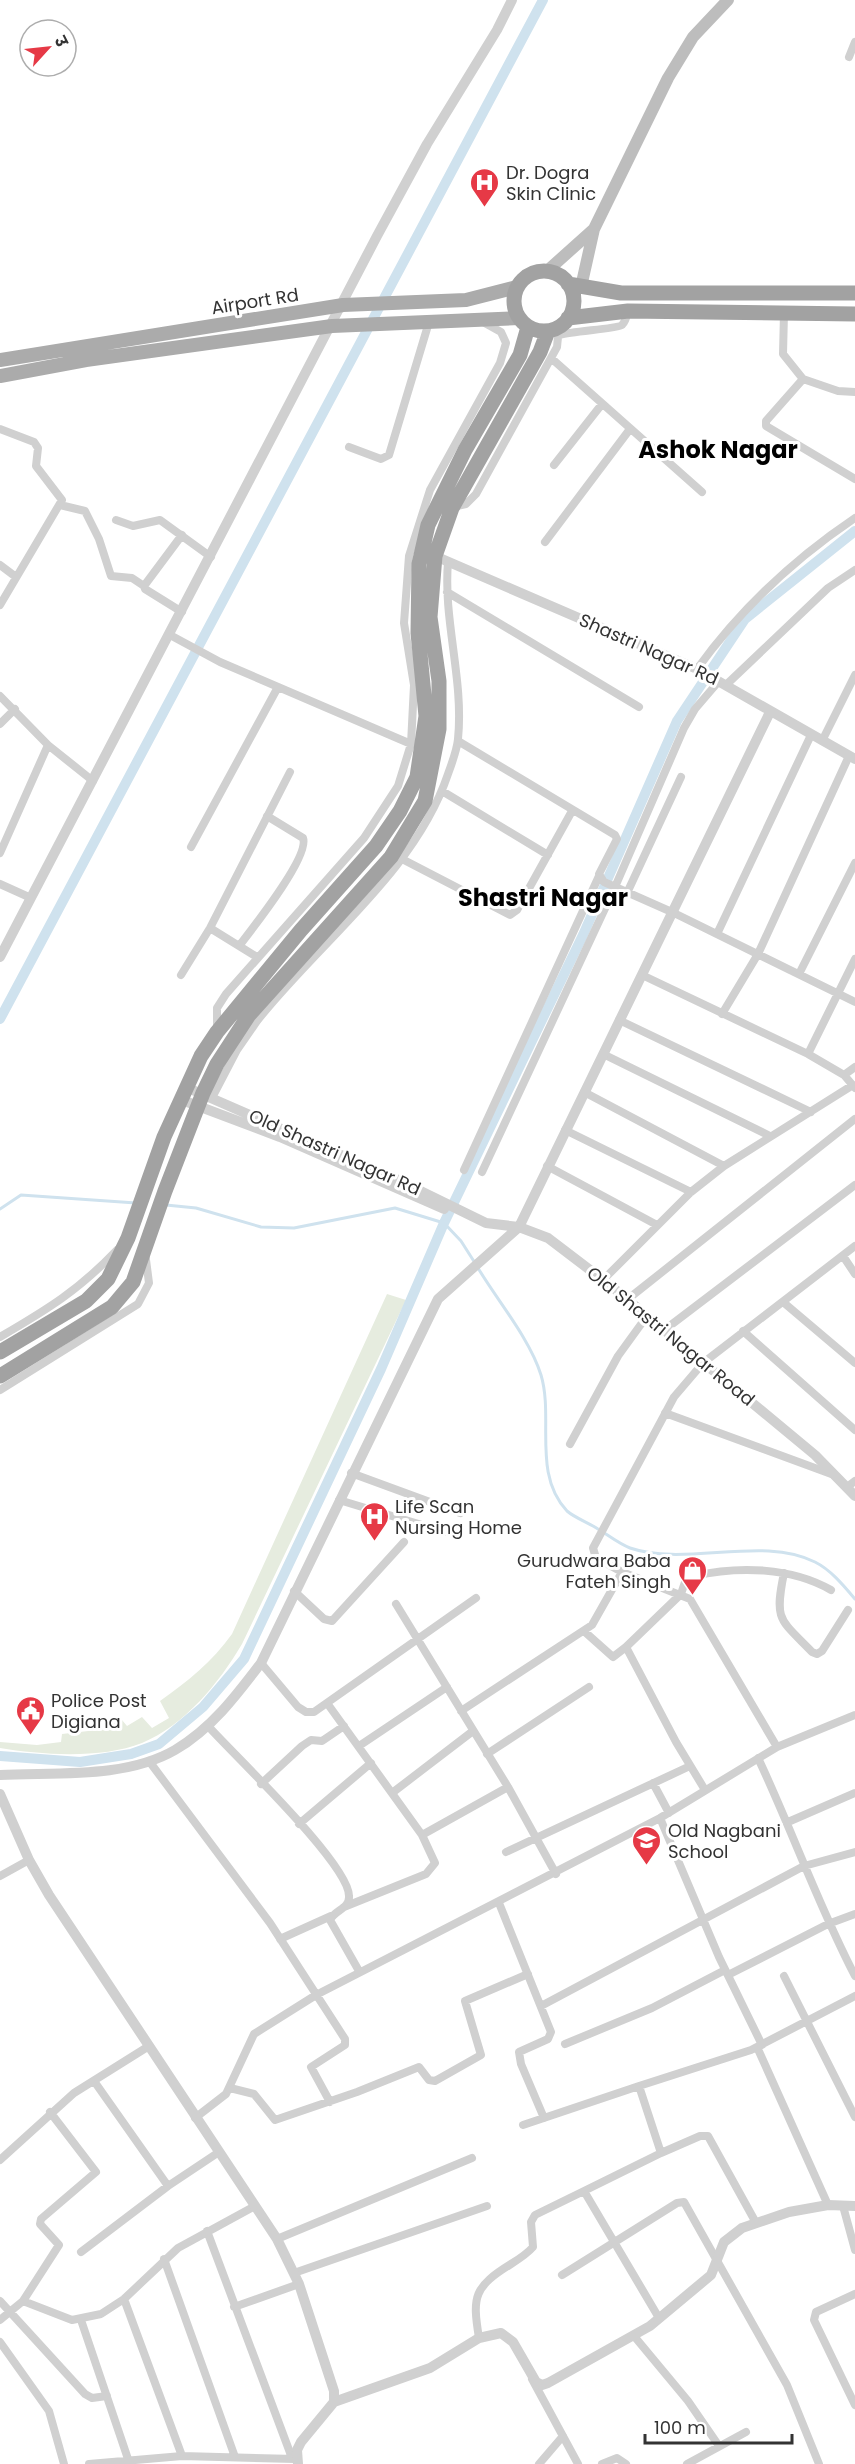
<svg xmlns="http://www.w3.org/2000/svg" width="855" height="2464" font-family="Poppins,'Noto Sans Devanagari',sans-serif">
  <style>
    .green { fill: #e6ecdf }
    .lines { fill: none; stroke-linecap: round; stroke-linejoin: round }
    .stream { stroke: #cfe2ee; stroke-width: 3 }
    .canal { stroke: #cfe2ee; stroke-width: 10 }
    .minor { stroke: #d0d0d0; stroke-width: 8 }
    .tertiary { stroke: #d0d0d0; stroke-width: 10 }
    .secondary { stroke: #bdbdbd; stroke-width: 12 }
    .primary { stroke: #ababab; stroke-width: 14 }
    .trunk { stroke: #a2a2a2; stroke-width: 15 }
    .labels { text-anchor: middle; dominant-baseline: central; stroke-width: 6; stroke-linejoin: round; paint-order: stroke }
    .poi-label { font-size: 18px; fill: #333; stroke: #fff; text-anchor: start }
    .street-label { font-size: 18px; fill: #333; stroke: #fff }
    .district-label { font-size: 24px; font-weight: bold; fill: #000; stroke: #fff }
  </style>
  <rect width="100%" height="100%" fill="#fff"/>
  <path class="green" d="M387,1294l19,6 -164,344c-23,39 -57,81 -100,99 -40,16 -100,12 -142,5v-6l37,3 24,-3 1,-8 35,-4 25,-10 5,6 15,-9 10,11 17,-10 -9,-17c28,-20 52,-39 72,-67z"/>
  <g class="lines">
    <path class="stream" d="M166,1205l30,3 65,19 33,1 101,-20 49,15 17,18 14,22
      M0,1209l21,-14 115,8
      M478,1268c19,32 52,71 63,107 13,43 -9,99 26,136 8,7 22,12 31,18 10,6 21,15 32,19 56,19 133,-13 185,14 16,8 29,24 40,37"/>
    <path class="canal" d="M0,1019l543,-1019
      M0,1756l80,6 51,-8 28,-10 44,-37 41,-48 137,-290 63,-146 139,-288 94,-214 68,-102 110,-88"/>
    <path class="minor" d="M849,57l6,-15
      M784,313l-1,41 20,25 -37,42v5l89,53
      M560,335c12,-4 57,-6 62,-10 4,-4 5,-10 6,-14
      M551,358l151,134
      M803,379l35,12 17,1
      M0,429l34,13 4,6 -2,18 26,34 -62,105
      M349,447l32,12 8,-4 40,-133
      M554,465l48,-61
      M60,505l25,6 14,28 12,37 21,2 12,8
      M453,507l13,-3 10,-10 81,-147 2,-20
      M116,520l17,6 27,-6 51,37
      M545,542l85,-113
      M0,565l16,12
      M447,592l192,115
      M182,612l-37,-23 -1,-3 38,-51
      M170,635l50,27 191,82
      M697,669c43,-59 97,-110 158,-151
      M726,685l102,-97 27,-18
      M0,696l48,49 -48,108
      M0,724l15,-15
      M458,741l157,94 2,4 -18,35 5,8 70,31 181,89
      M822,741l33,-66
      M48,745l45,36
      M442,791l106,64
      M191,847l87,-160
      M402,859l108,56 7,-5 55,-99
      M0,884l31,14
      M627,893l54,-116
      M210,928l47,29
      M717,934l94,-199
      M239,946c13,-17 71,-90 64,-108l-36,-22
      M799,974l56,-111
      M181,975l29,-47 80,-156
      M642,975l166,79 36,21 11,13
      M722,1014l36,-60 91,-198
      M619,1020l192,92
      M217,1031v-23l9,-14 138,-156 34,-52 13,-42 3,-59 -10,-62 5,-67 21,-66 70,-127 6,-20 -5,-11 -18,-10
      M603,1054l167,82
      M808,1054l47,-95
      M844,1075l11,-8
      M584,1092l140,74
      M213,1096l24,-46 20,-29c63,-80 158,-149 191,-247 4,-11 9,-24 10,-35 6,-60 -15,-118 -10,-177
      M565,1130l126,62
      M547,1166l110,59
      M464,1170l135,-294
      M482,1172l133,-285 69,-159 11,-19 24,-28
      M843,1256l12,18
      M603,1280l88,-88 33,-26 129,-81
      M628,1299l227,-180
      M783,1302l72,61
      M663,1331l192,-146
      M743,1331l112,99
      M0,1337c48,-28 79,-47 117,-87
      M0,1390l138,-86 11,-21 -4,-31
      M665,1413l169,62
      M570,1444l48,-88 29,-40
      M351,1473l109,40
      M847,1487l8,-6
      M339,1500l106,32
      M784,1573c-10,48 -4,46 28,79l5,2 5,-3 26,-41
      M294,1591l30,28 8,2 72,-79
      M396,1604l112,183 48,87
      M585,1632l28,25 13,-10
      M261,1663l37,44 8,5h8l162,-114
      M327,1703l95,132 13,28 -9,11 -82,33
      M461,1711l131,-86 30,-53
      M208,1726c26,29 141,138 141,170 1,13 -15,14 -19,24l29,51
      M359,1746l88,-59
      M777,1747l-87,-148 -68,-27 -26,-14 -3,-10 81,-151 29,-34 152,-117
      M487,1754l102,-67
      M758,1758c34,72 60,147 97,218
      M149,1761l121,162 75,116v6l-34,22 19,35
      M653,1783l16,30
      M261,1784l41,-38 9,-6 11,1 22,-15
      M705,1790l-29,-48 -50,-95 55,-53 4,-12 9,-6c44,-10 97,-9 137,14
      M392,1793l81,-62
      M660,1818l59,139 43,88
      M788,1822l67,-29
      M299,1824l72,-61
      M422,1835l86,-48
      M506,1852l184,-86
      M0,1876l29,-16
      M499,1903l52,129 -3,7 -29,13 2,12 23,54
      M280,1939l51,-23
      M728,1975l100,-51 27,-10
      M784,1976l71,141
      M541,2006l263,-140 51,-14
      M565,2044l87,-36 73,-38
      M757,2047l71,158
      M94,2081l74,105
      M230,2088l24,6 21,26 82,-28 62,-25 10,13 6,1 46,-26 -16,-54 63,-27
      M195,2118l31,-24 28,-60 62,-39 344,-177 117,-71 78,-32
      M523,2125l116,-39
      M661,2153l39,-17h8l47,85
      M0,2160l74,-67 75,-47
      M843,2206l12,44
      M207,2231l85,227
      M277,2239l195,-81
      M81,2252l87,-66 51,-34
      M164,2259l71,198
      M294,2273l193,-67
      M562,2275l115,-72 7,-1 103,183 32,79
      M855,2294l-39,18 -2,8 41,85
      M124,2299l58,157
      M0,2301l85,93 7,4 15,-2
      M23,2301l36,-56 -19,-21 1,-5 55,-47 -46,-60
      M234,2307l65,-23
      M659,2318l-75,-127 77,-38 -22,-67 112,-36 104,-54
      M0,2320l23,-19 49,19 29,-6 23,-15 54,-51 77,-42
      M81,2320l47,139
      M634,2336l54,65 31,45
      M479,2338c-7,-42 -5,-51 32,-74 8,-5 16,-10 22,-17l-2,-25 4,-7 49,-24
      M0,2342l49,69 15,53
      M532,2379l46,85
      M89,2464l93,-8 113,3
      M539,2464l24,-28
      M602,2464l15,-6 9,6
      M687,2464l59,-32"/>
    <path class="tertiary" d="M435,556l262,113 158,90
      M0,957l377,-721 50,-92 70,-114 15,-30
      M188,1088l208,91 90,44 33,4 29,11 63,48 204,169 40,41
      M182,1100l98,37 164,72
      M0,1775c55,-3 125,4 175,-25 36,-21 61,-54 86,-87l177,-364 81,-72 251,-515
      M0,1794l29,66 20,35 228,344 22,45 35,107v11l-33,40 -4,8 1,14
      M334,2402l96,-34 49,-30 22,-5 12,9 23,40 6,3 6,-2 102,-57 61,-51 13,-33 18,-14 47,-16 39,-7 27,1"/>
    <path class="secondary" d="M546,272l48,-43
      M581,287l13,-58 74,-151 25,-41 35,-37"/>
    <path class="primary" d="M0,360l343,-55 123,-5 51,-13
      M0,376l86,-16 246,-34 187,-8"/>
    <path class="trunk" d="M514 301a30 30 0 1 1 60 0a30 30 0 1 1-60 0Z
      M568,284l53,9h234
      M568,318l60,-7 227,3
      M0,1352l86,-51 22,-22 20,-41 36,-101 37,-81 16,-24 84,-102 75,-84 24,-35 17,-34 9,-61 -8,-83 1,-69 9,-39 37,-75 55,-95 8,-28
      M0,1376l112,-69 21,-25 32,-91 38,-98 14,-29 32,-49 142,-158 34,-56 14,-72v-48l-9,-64 5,-61 17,-48 88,-156 8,-21"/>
  </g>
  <defs>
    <symbol id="hospital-pin" viewBox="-11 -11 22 30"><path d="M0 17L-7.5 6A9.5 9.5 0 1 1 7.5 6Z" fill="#e63946" stroke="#fff"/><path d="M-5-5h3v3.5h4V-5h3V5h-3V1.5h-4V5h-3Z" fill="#fff"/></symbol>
    <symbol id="shop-pin" viewBox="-11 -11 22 30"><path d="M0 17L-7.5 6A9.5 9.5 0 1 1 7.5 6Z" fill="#e63946" stroke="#fff"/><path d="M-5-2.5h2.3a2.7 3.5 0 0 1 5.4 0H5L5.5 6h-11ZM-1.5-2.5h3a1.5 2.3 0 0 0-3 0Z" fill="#fff"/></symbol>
    <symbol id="civic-pin" viewBox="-11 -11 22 30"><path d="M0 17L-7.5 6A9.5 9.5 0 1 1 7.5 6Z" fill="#e63946" stroke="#fff"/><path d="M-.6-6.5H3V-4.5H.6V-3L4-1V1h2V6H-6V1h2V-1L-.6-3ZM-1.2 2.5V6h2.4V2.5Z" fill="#fff"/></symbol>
    <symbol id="school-pin" viewBox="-11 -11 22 30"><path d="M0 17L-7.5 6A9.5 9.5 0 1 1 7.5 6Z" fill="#e63946" stroke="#fff"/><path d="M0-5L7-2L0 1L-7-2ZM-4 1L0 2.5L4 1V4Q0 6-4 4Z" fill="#fff"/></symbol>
  </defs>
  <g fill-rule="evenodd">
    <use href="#hospital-pin" x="468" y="166" width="33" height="45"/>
    <use href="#hospital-pin" x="358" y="1500" width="33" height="45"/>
    <use href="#shop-pin" x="676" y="1554" width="33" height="45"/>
    <use href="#civic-pin" x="14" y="1694" width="33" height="45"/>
    <use href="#school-pin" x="630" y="1824" width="33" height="45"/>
  </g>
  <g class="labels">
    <g class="poi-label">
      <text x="506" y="172">Dr. Dogra<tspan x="506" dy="21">Skin Clinic</tspan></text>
      <text x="395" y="1506">Life Scan<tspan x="395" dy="21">Nursing Home</tspan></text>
      <text x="671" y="1560" text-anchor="end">Gurudwara Baba<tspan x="671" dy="21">Fateh Singh</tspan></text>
      <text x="51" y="1700">Police Post<tspan x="51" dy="21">Digiana</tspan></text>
      <text x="668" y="1830">Old Nagbani<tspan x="668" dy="21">School</tspan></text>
    </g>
    <g class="street-label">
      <text transform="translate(255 301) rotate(-9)">Airport Rd</text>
      <text transform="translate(649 649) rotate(24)">Shastri Nagar Rd</text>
      <text transform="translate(335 1152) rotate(24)">Old Shastri Nagar Rd</text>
      <text transform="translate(671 1336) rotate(39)">Old Shastri Nagar Road</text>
    </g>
    <g class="district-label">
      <text x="718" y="449">Ashok Nagar</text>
      <text x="543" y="897">Shastri Nagar</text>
    </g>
  </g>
  <g transform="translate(48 48) rotate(63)"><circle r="28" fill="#ffffff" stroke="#adadad" stroke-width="1.5"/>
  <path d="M0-4.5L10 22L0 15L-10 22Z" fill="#e63946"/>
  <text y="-9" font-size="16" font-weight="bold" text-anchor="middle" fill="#333333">उ</text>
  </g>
  <path d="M645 2434v9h147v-9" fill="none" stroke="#333333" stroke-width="3"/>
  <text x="654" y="2434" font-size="18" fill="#333333" stroke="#ffffff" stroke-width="4.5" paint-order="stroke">100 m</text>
</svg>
